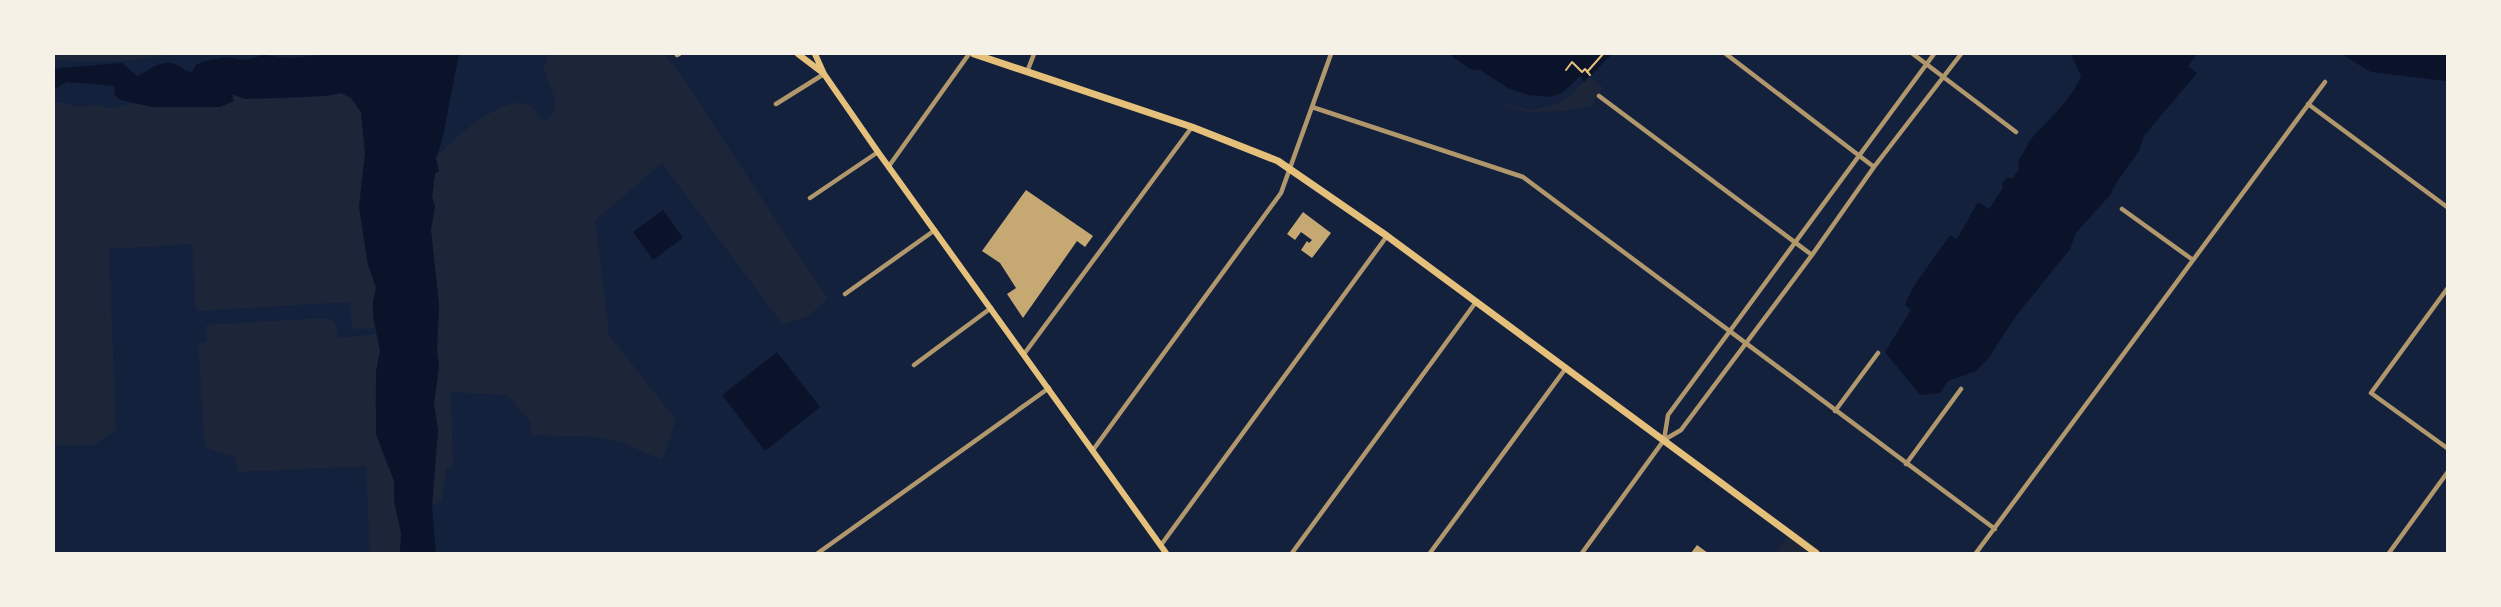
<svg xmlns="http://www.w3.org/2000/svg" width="2501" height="607" font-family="Barlow,sans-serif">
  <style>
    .green { fill: #1d2539 }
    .water { fill: #0b132b }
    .building { fill: #c6a872 }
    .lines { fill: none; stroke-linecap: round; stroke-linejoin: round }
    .path { stroke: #e5c07b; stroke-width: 2 }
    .minor { stroke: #b1986c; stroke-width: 4.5 }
    .secondary { stroke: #e5c07b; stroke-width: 6 }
    .primary { stroke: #e5c07b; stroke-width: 7 }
  </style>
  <rect width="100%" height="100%" fill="#14213d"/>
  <path class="green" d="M54,54h116c-38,9 -78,8 -116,6z
    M548,54h116l14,17 150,228 -20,17 -25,9 -121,-162 -67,58 14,114 67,85 -14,40 -39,-17 -25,-6 -66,-2 -2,-14 -23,-26 -56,-3 2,75 -7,2 -4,33 -10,3 6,-74 -4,-27 5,-38 -2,-16 2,-44 -8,-76 4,-24 -3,-9 3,-24 4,-2 -3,-13c14,-17 72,-69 95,-52 4,3 7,9 10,13l5,1c19,-14 2,-33 -2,-51 0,-5 3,-10 4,-15z
    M1588,77l15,10 -12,19 -24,5 -40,1 -34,-10 40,8 31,-9z
    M341,93l10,5 10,14 4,41 -6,54 9,58 8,22 -3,15 2,26 -23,1 -2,-27 -154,9 -4,-67 -83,5 7,181 -22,15 -40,1v-344c9,0 17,4 26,5 5,0 10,-2 15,-3 6,0 10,4 15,4 8,0 15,-4 23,-4 21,0 87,10 100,-5l-1,-4c26,7 81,3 109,-2z
    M325,318l9,3 5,17 37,-4 4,17 -4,21 -1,35 5,40 14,34v20l7,31 -1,21h-30l-4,-87 -129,6 -1,-15 -31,-10 -7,-104 9,-1 -1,-17z
    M1793,528l30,25h-48z"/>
  <path class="water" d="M331,54h128l-17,87 -6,17 3,13 -4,3 -3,23 3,9 -4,24 8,76 -2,44 2,16 -5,38 4,27 -6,74 4,48h-36l1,-20 -7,-32v-20l-18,-47v-62l4,-21 -7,-35v-14l3,-15 -8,-22 -9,-58 6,-54 -4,-41 -10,-14 -10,-5 -15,3 -81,3 -11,-4h-2l2,6 -14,6h-68l-32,-7 -5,-5 -1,-9 -47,-4 -13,7v-19l4,-2 64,-5 15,13c12,-5 23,-17 38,-12 7,2 9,7 17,8l4,-7 9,-4 22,-4 17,3 20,-5 26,3z
    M1449,54h163l-28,28 -4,-6 -18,17 -13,4 -20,-2 -19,-6 -30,-19 -10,-1z
    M2071,54h126l-9,12 9,7 -53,63 -5,15 -24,34 -4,9 -35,39 -6,16 -54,67 -28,43 -12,12 -28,10 -8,12 -20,2 -35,-43 26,-42 -6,-5 7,-16 38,-54 7,4 21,-37 11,7 14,-21 -1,-4 4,-6h7l6,-9 -1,-8c7,-8 9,-18 14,-23 16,-18 40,-39 49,-62z
    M2341,54h106v29l-2,-2 -74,-9z
    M663,210l20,28 -30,22 -20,-28z
    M777,352l43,55 -55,44 -43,-56z"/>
  <path class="building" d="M1026,190l67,46 -8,11 -8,-6 -54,77 -16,-24 9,-6 -16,-25 -18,-12z
    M1303,212l28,21 -19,25 -11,-8 6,-9 2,2 3,-3 -11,-8 -6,8 -8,-6z
    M1697,545l11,8h-17z"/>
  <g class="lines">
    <path class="path" d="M1566,70l6,-8 10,10 3,-3 5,6
      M1587,72l16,-18"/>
    <path class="minor" d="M1726,54l148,113
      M1913,54l103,78
      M677,55l2,-1
      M1027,72l7,-18
      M1599,96l213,159
      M776,104l48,-30
      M2308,104l139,103
      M1312,107l211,70 472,352
      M889,166l80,-112
      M810,198l68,-46
      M2122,209l71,51
      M2447,289l-76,104 76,55
      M845,294l90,-64
      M1024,354l168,-227
      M914,365l77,-57
      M1835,411l43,-58
      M1664,440l4,-25 266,-361
      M1093,450l188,-257 50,-139
      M1906,464l55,-75
      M1161,545l226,-309
      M818,553l231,-165
      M1292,553l184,-251
      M1430,553l136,-185
      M1582,553l82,-113 17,-10 131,-175 62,-88 87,-113
      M1976,553l349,-471
      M2389,553l58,-80"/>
    <path class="secondary" d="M798,54l25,19
      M815,54l9,20 54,78 288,401"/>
    <path class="primary" d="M974,54l218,73 86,34 109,75 429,317"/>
  </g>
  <rect width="2501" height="607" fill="none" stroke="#f6f1e7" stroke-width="110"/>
</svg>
